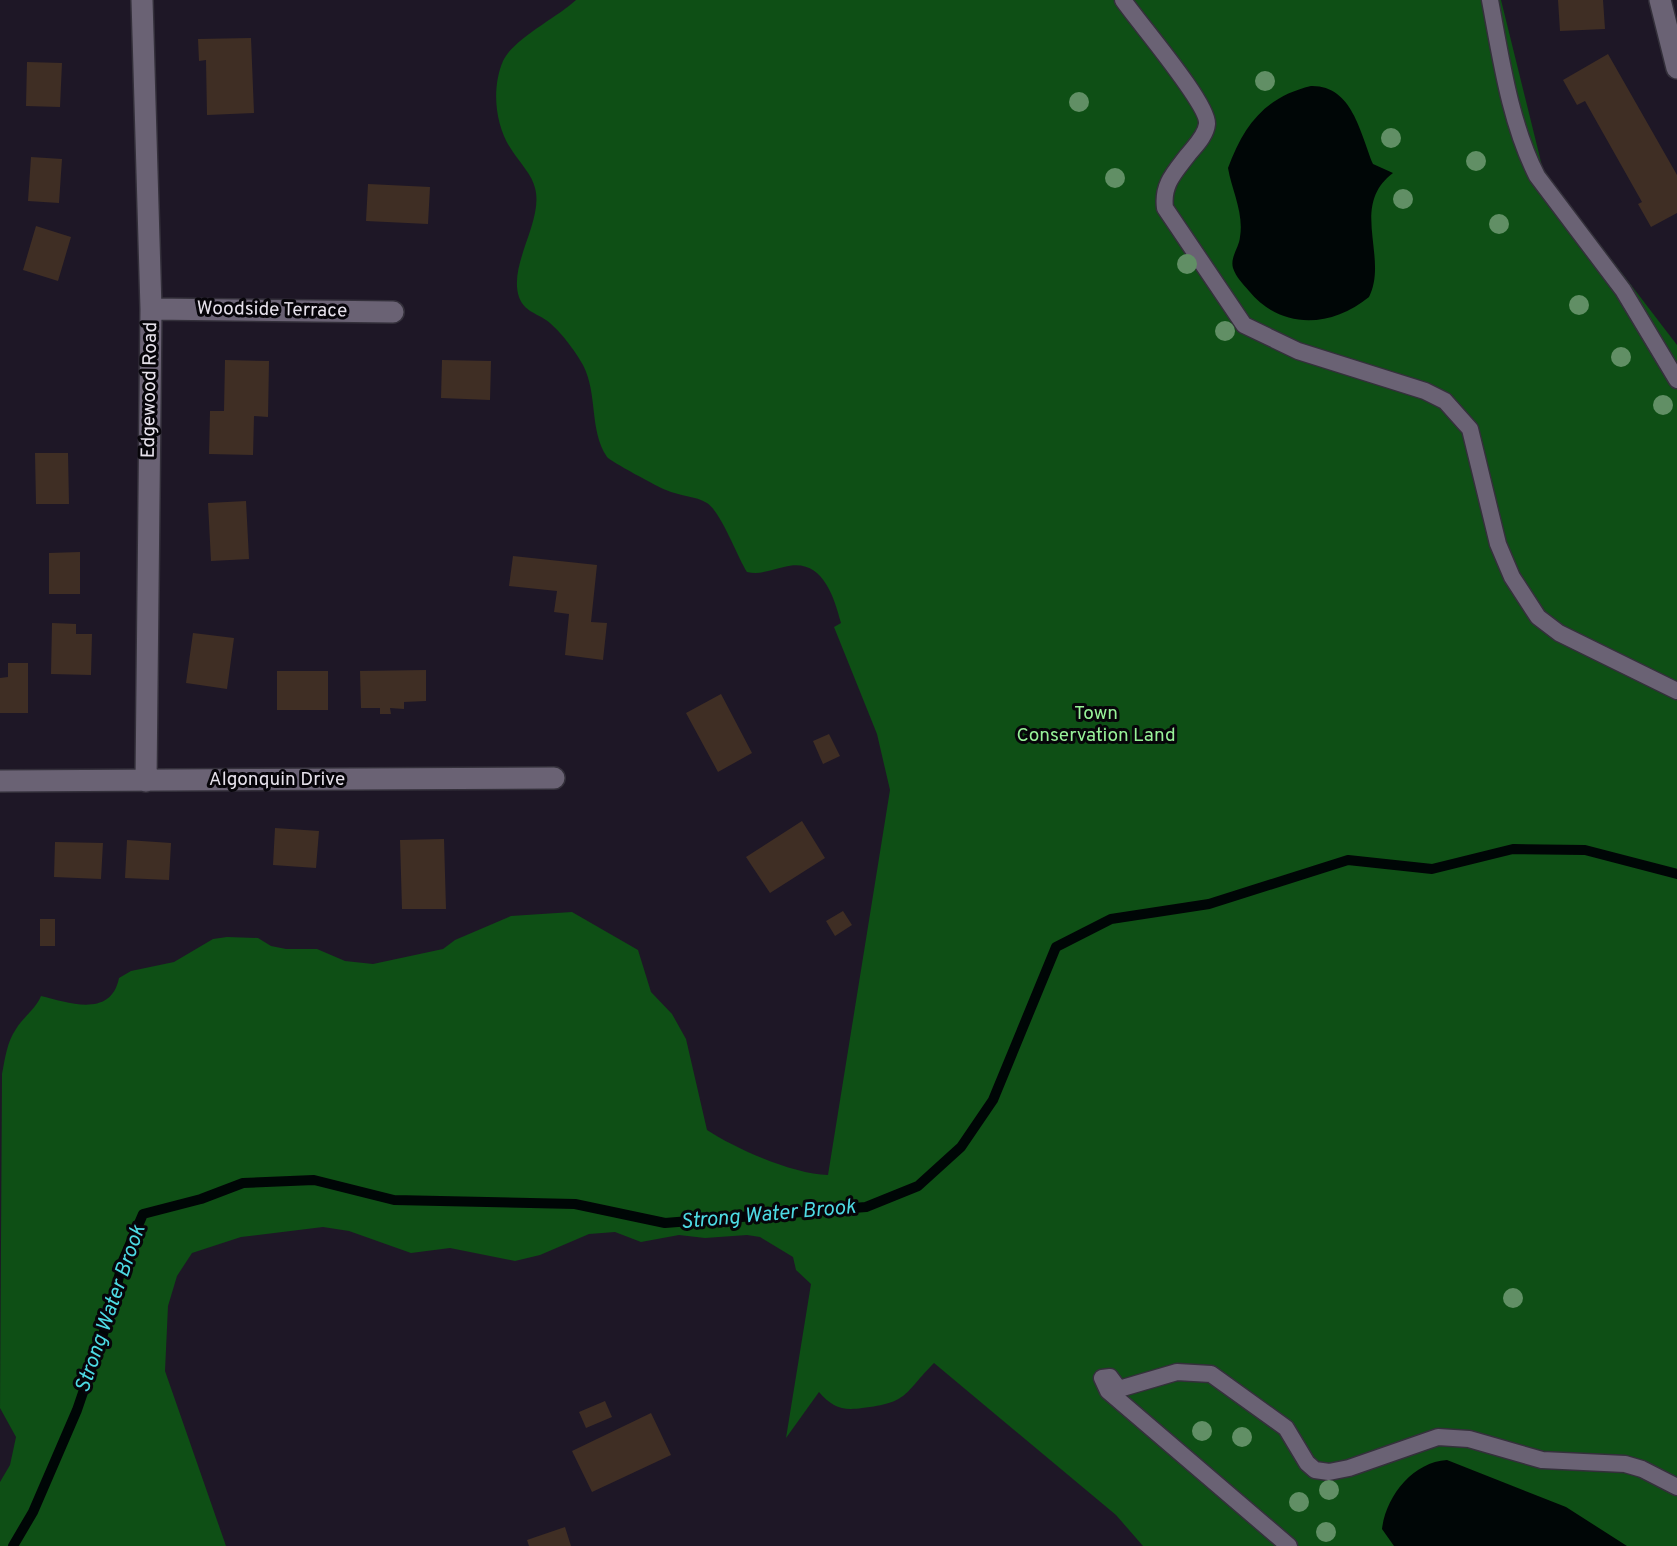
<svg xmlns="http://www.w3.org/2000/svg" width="1677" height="1546" font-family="Overpass,sans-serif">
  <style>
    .green { fill: #0e4f15 }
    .water { fill: #000606 }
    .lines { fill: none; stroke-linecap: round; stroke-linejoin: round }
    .stream { stroke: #000606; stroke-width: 10 }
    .building { fill: #3f2e24 }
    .lane-casing { stroke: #34303b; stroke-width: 19 }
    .street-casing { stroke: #34303b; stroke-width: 24 }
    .lane { stroke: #6a6274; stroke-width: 16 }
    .street { stroke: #6a6274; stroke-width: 21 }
    .tree { fill: #618f65 }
    .labels { text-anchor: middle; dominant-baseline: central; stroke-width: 6; stroke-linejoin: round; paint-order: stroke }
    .street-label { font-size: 19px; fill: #e6e1eb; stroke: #07050a }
    .park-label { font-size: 19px; fill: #98f299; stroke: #07050a }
    .water-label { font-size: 21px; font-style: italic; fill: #4ddae3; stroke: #07050a }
  </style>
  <rect width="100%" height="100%" fill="#1e1726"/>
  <path class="green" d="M576,0h925l42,170 134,175v1201h-534l-27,-31 -182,-152c-30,30 -25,40 -72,45 -20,3 -30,-1 -43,-16l-33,46 25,-154 -15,-14 -3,-13 -33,-20 -13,-2 -42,3 -26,-3 -38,7 -26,-10 -26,2 -49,21 -25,6 -65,-13 -39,5 -62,-22 -26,-4 -82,10 -49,16 -15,23 -9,30 -3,65 61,175h-226v-64l10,-17 6,-28 -16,-29 2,-334c3,-16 5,-32 14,-45 8,-13 19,-19 25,-33 28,7 70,22 78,-18l12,-7 43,-9 39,-23 14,-2 31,1 13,8 15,3h31l28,12 28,3 70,-15 12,-9 56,-24 61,-4 66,38 13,42 21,22 14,25 21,91c29,19 86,44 121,45l62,-385 -13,-56 -43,-107 7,-4c-8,-30 -20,-66 -57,-56 -15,3 -23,8 -37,5 -10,-16 -26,-60 -40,-69 -11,-7 -28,-7 -41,-13 -8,-3 -56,-29 -59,-33 -18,-27 -9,-63 -24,-92 -7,-13 -24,-36 -37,-45 -10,-7 -22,-9 -27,-23 -11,-33 25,-76 16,-109 -3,-13 -14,-24 -22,-36 -18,-25 -22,-63 -10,-91 10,-22 55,-44 73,-61z"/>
  <path class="water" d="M1311,86c41,-1 49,46 62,78l20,9c-44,33 -4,84 -24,124 -38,31 -88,33 -120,-6 -6,-7 -13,-14 -16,-23 -3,-11 6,-20 7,-31 4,-24 -8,-46 -12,-69 16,-43 37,-71 83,-82z
    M1447,1460l119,47 61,39h-233l-12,-17c4,-33 31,-67 65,-69z"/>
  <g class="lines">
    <path class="stream" d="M13,1546l20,-34 44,-102 35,-102 10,-45 21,-49 58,-15 42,-16 71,-3 80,20 181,4 90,19 201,-16 52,-21 43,-39 32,-47 63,-153 55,-28 98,-15 139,-44 84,9 81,-20 72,1 92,24"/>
  </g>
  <path class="building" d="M1558,0h45l2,29 -45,2z
    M251,38l3,75 -47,2 -1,-55 -7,1 -1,-22z
    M1608,54l69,121v38l-26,14 -13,-23 4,-2 -57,-101 -8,4 -14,-25z
    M27,62l35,1 -2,44 -34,-1z
    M31,157l31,2 -3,44 -31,-2z
    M368,184l62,3 -2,37 -62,-3z
    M36,226l35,11 -13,44 -35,-11z
    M225,360l44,1 -1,56 -14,-1 -1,39 -44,-1 1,-43h14z
    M442,360l49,1 -1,39 -49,-2z
    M35,453h33l1,51h-33z
    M246,501l3,58 -38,2 -3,-58z
    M80,552v42h-31v-41z
    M513,556l84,9 -6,57 16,1 -4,37 -38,-5 4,-41 -15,-2 3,-21 -48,-5z
    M52,623l24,1v10h16l-1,41 -40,-1z
    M193,633l41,5 -7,51 -41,-6z
    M8,663h20v50h-28v-35l8,-1z
    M426,670v31l-22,1v7l-14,-1 1,6h-11v-6h-19l-1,-37z
    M277,671h51v39h-51z
    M721,694l31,59 -34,19 -32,-59z
    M829,734l11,22 -17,8 -10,-23z
    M802,821l23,37 -55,35 -24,-36z
    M275,828l44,3 -3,37 -43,-3z
    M444,839l2,70h-44l-2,-69z
    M127,840l44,3 -2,37 -44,-2z
    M55,842l48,1 -2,36 -47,-2z
    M843,911l9,14 -17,11 -9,-15z
    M40,919h15v27h-15z
    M605,1401l7,16 -26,11 -7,-16z
    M651,1413l20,42 -79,37 -20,-41z
    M565,1527l6,19h-42l-2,-6z"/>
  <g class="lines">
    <defs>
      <path id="lane" d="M1123,0c15,22 86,104 84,124 -1,12 -13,23 -20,32 -13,17 -25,29 -22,52l79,117 54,26 127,40 20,10 25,28 28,115 14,33 26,40 21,16 118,58
        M1490,0c11,59 20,123 47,176l86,114 54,90
        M1289,1546l-181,-155 -6,-13 8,-1 9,12 58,-17 34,2 75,54 21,35 8,7 14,2 20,-4 89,-31 31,2 73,21 83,4 17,5 35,18"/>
      <path id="street" d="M142,0l9,309 -5,472
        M1660,0l17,68
        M151,309l242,3
        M0,781l554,-3"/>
    </defs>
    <use href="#lane" class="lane-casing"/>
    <use href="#street" class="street-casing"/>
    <use href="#lane" class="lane"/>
    <use href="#street" class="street"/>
  </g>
  <g class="tree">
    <circle cx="1265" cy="81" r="10"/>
    <circle cx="1079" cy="102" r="10"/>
    <circle cx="1391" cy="138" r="10"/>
    <circle cx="1476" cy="161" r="10"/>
    <circle cx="1115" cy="178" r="10"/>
    <circle cx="1403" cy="199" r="10"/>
    <circle cx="1499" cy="224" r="10"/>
    <circle cx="1187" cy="264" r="10"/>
    <circle cx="1579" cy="305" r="10"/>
    <circle cx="1225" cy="331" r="10"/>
    <circle cx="1621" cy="357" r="10"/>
    <circle cx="1663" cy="405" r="10"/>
    <circle cx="1513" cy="1298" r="10"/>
    <circle cx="1202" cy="1431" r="10"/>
    <circle cx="1242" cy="1437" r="10"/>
    <circle cx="1329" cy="1490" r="10"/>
    <circle cx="1299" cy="1502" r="10"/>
    <circle cx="1326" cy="1532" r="10"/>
  </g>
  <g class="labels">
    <g class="street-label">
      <text transform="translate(272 310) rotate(1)">Woodside Terrace</text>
      <text transform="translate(150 390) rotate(-89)">Edgewood Road</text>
      <text x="277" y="780">Algonquin Drive</text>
    </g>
    <g class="park-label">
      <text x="1096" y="714">Town<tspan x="1096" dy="22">Conservation Land</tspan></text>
    </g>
    <g class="water-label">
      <text transform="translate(768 1215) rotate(-5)">Strong Water Brook</text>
      <text transform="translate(111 1309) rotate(-71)">Strong Water Brook</text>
    </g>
  </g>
</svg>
